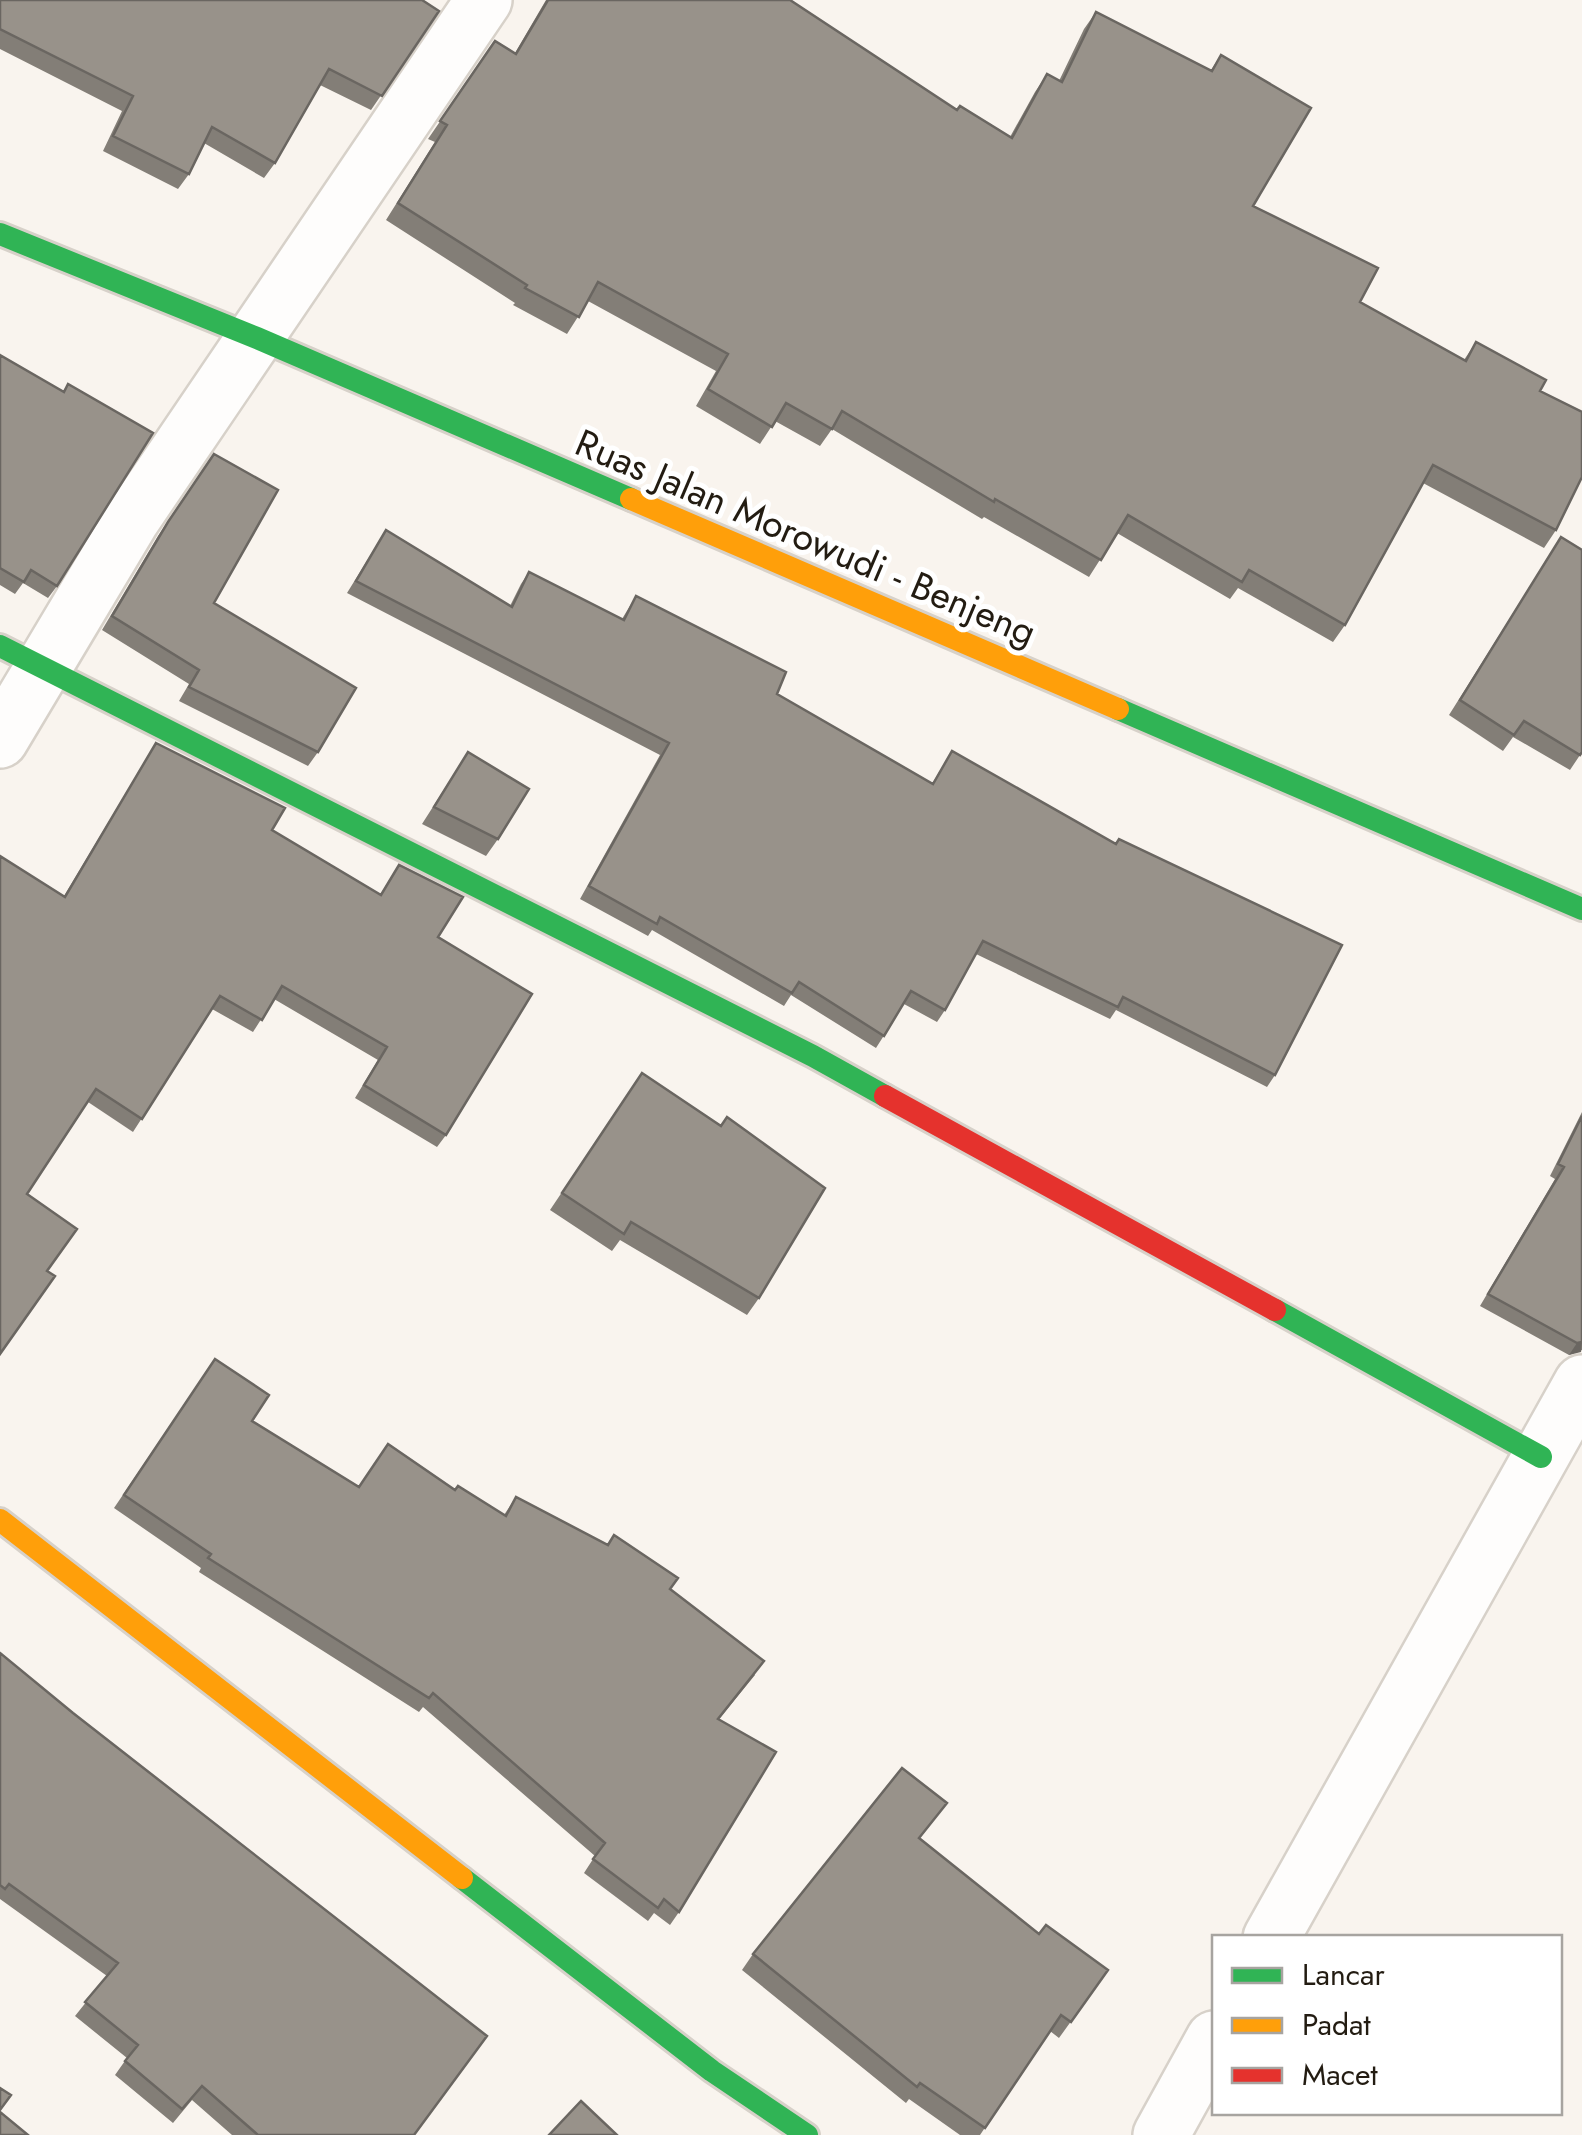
<svg xmlns="http://www.w3.org/2000/svg" width="1582" height="2135" font-family="Jost,sans-serif">
  <style>
    .lines { fill: none; stroke-linecap: round; stroke-linejoin: round }
    .street-casing { stroke: #d7d1c9; stroke-width: 60 }
    .fast-casing { stroke: #d7d1c9; stroke-width: 28 }
    .slow-casing { stroke: #d7d1c9; stroke-width: 28 }
    .jam-casing { stroke: #d7d1c9; stroke-width: 28 }
    .street { stroke: #fefdfc; stroke-width: 55 }
    .fast { stroke: #30b455; stroke-width: 22 }
    .slow { stroke: #ff9f0a; stroke-width: 22 }
    .jam { stroke: #e5322d; stroke-width: 22 }
    .wall { fill: #837e77 }
    .shaded-wall { fill: #6a6661 }
    .building { fill: #98928a; stroke: #6a6661; stroke-width: 2.5 }
    .labels { text-anchor: middle; dominant-baseline: central; stroke-width: 10; stroke-linejoin: round; paint-order: stroke }
    .street-label { font-size: 38px; fill: #231c12; stroke: #fff }
  </style>
  <rect width="100%" height="100%" fill="#f9f4ee"/>
  <g class="lines">
    <defs>
      <path id="street" d="M0,740l132,-221 352,-519
        M1271,1938l311,-555
        M1161,2135l53,-96"/>
      <path id="fast" d="M0,234l257,104 374,161
        M0,646l813,410 72,40
        M1118,709l464,200
        M1275,1310l266,147
        M462,1878l250,193 95,64"/>
      <path id="slow" d="M631,499l487,210
        M0,1520l462,358"/>
      <path id="jam" d="M885,1096l390,214"/>
    </defs>
    <use href="#street" class="street-casing"/>
    <use href="#fast" class="fast-casing"/>
    <use href="#slow" class="slow-casing"/>
    <use href="#jam" class="jam-casing"/>
    <use href="#street" class="street"/>
    <use href="#fast" class="fast"/>
    <use href="#slow" class="slow"/>
    <use href="#jam" class="jam"/>
  </g>
  <path class="wall" d="M0,0l439,11 -68,99 -51,-25 -45,78 -11,15 -60,-35 -15,31 -11,15 -75,-38 19,-40 -122,-62z
    M546,0h244l167,110 53,27 25,-45 12,-18 12,7 25,-52 12,-17 115,58 10,-15 32,151 107,96 104,58 12,-18 64,49 16,139 -12,18 -121,-65 -78,142 -12,17 -95,-54 -8,11 -113,-66 -28,44 -105,-60 -2,2 -150,-90 -12,17 -45,-25 -15,23 -64,-38 20,-35 -128,-70 -21,33 -54,-29 2,-2 -129,-83 49,-78 -7,-3 67,-98 20,12z
    M0,355l63,36 5,-7 -11,202 -9,12 -25,-15 -8,11 -15,-9z
    M214,454v149l104,149 -10,14 -129,-65 10,-17 -87,-54 56,-94z
    M386,530l124,76 11,-22 8,-12 93,47 14,-23 141,98 155,90 20,-33 163,93 4,-5 156,236 -8,12 -151,-77 -6,9 -134,-65 -31,56 -8,12 -33,-18 -28,44 -85,-53 -7,11 -132,-76 -4,6 -68,-37 80,-144 -313,-162z
    M1561,537l21,215 -12,18 -57,-33 -10,14 -54,-36z
    M156,743l116,87 108,65 19,-30 39,72 8,198 -9,12 -82,-49 23,-38 -104,-61 -21,33 -41,-23 -79,123 -45,-30 -61,92 20,77 -47,83 64,-458z
    M468,752l30,87 -12,17 -64,-32z
    M642,1073l117,225 -12,17 -127,-75 -8,11 -62,-41z
    M1582,1112v238l-13,5 -89,-49 75,-127 -5,-3z
    M215,1359l37,62 107,66 96,3 49,25 12,-18 154,92 85,86 -36,44 -40,193 -9,13 -16,-12 -6,8 -64,-48 11,-17 -172,-149 -4,5 -220,-140 2,-4 -87,-60z
    M0,1653l414,482h-182l-40,-35 -19,23 -58,-48 12,-17 -52,-42 32,-40 -107,-77z
    M947,1803l-27,35 119,96 69,36 -49,68 -9,-7 -70,104h-20l-51,-36 -3,4 -164,-133 11,-16z"/>
  <path class="shaded-wall" d="M1582,1342l-1,10 -12,3 8,-12z"/>
  <path class="building" d="M0,0h422l17,11 -57,85 -53,-27 -54,94 -63,-36 -23,47 -76,-38 20,-40 -133,-67z
    M548,0h242l167,110 3,-4 52,32 35,-64 15,8 34,-70 116,59 9,-16 90,53 -58,98 125,62 -18,34 106,59 10,-19 70,38 -6,11 42,21v65l-26,53 -123,-65 -88,160 -96,-55 -7,12 -114,-67 -27,45 -106,-61 -1,3 -152,-91 -10,18 -46,-26 -14,24 -64,-38 20,-35 -130,-72 -19,35 -54,-29 2,-3 -129,-82 49,-78 -7,-4 55,-80 21,13z
    M0,355l64,37 4,-8 85,49 -96,153 -26,-16 -7,12 -24,-14z
    M214,454l64,36 -64,113 142,85 -38,64 -129,-65 10,-17 -87,-54 56,-94z
    M386,530l126,77 17,-35 95,48 12,-24 150,76 -9,22 156,90 19,-33 164,93 3,-5 223,106 -67,130 -152,-78 -5,10 -135,-66 -38,69 -34,-19 -27,45 -85,-54 -7,11 -132,-76 -3,7 -68,-38 80,-143 -313,-162z
    M1561,537l21,13v202l-2,3 -56,-34 -10,14 -54,-35z
    M156,743l129,65 -13,22 109,65 18,-30 64,32 -25,40 94,57 -86,141 -82,-50 23,-38 -105,-61 -20,34 -42,-24 -78,123 -46,-30 -69,105 50,35 -30,42 8,5 -55,78v-498l65,41z
    M468,752l61,37 -31,50 -64,-32z
    M642,1073l79,53 6,-9 98,71 -66,110 -128,-76 -7,12 -62,-41z
    M1582,1116v226l-5,1 -89,-49 76,-127 -6,-3z
    M215,1359l54,36 -17,26 107,66 29,-43 67,46 3,-4 48,30 10,-19 92,48 6,-10 64,43 -8,11 94,72 -46,58 58,33 -97,160 -15,-13 -6,9 -65,-49 12,-16 -172,-150 -4,5 -221,-140 3,-4 -87,-59z
    M0,1653l73,60 414,323 -73,99h-156l-56,-49 -20,23 -57,-48 13,-16 -53,-43 33,-39 -109,-79 -4,5 -5,-4z
    M902,1768l45,35 -28,35 120,96 7,-9 62,45 -37,52 -10,-7 -76,113 -65,-45 -3,4 -164,-133z
    M0,2088l11,7 -11,15z
    M581,2101l36,34h-68z
    M0,2112l28,23h-28z"/>
  <g class="labels">
    <g class="street-label">
      <text transform="translate(806 537) rotate(23)">Ruas Jalan Morowudi - Benjeng</text>
    </g>
  </g>
  <rect x="1212" y="1935" width="350" height="180" fill="#ffffff" stroke="#a7a4a0" stroke-width="2.5"/>
  <rect x="1232" y="1968" width="50" height="15" fill="#30b455" stroke="#a7a4a0" stroke-width="2.5"/>
  <text x="1302" y="1985" font-size="30" fill="#231c12">Lancar</text>
  <rect x="1232" y="2018" width="50" height="15" fill="#ff9f0a" stroke="#a7a4a0" stroke-width="2.5"/>
  <text x="1302" y="2035" font-size="30" fill="#231c12">Padat</text>
  <rect x="1232" y="2068" width="50" height="15" fill="#e5322d" stroke="#a7a4a0" stroke-width="2.5"/>
  <text x="1302" y="2085" font-size="30" fill="#231c12">Macet</text>
</svg>
